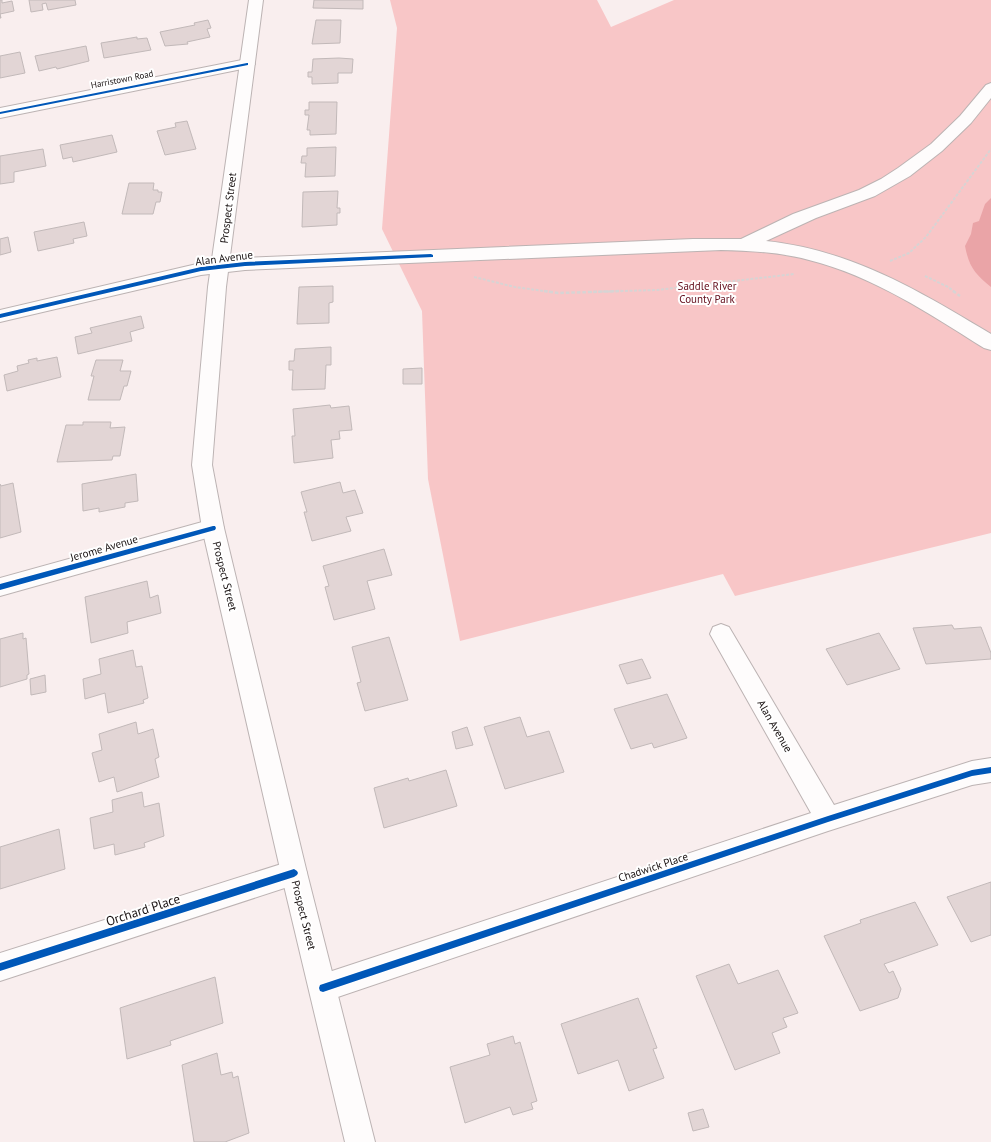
<svg xmlns="http://www.w3.org/2000/svg" width="991" height="1142" font-family="'PT Sans',sans-serif">
  <style>
    .green { fill: #f8c6c7 }
    .water { fill: #eaa4a7 }
    .building { fill: #e2d5d5; stroke: #c2b9b9 }
    .lines { fill: none; stroke-linecap: round; stroke-linejoin: round }
    .minor-casing { stroke: #bcb3b3; stroke-width: 2 }
    .major-casing { stroke: #bcb3b3; stroke-width: 2 }
    .path-far1 { stroke: #d7d4d4; stroke-width: 2; stroke-dasharray: 3 1.5; stroke-linecap: butt }
    .path { stroke: #d7d4d4; stroke-width: 2.5; stroke-dasharray: 3.5 2; stroke-linecap: butt }
    .minor { fill: #fefcfc; fill-rule: evenodd }
    .major { fill: #fefcfc; fill-rule: evenodd }
    .cycleway-casing { stroke: #fff; stroke-width: 2 }
    .cycleway { fill: #0057b8; fill-rule: evenodd }
    .labels { text-anchor: middle; dominant-baseline: central; stroke-width: 4; stroke-linejoin: round; paint-order: stroke }
    .far-street-label { font-size: 9px; fill: #191212; stroke: #fff }
    .street-label { font-size: 11px; fill: #191212; stroke: #fff }
    .park-label { font-size: 11px; fill: #640e1c; stroke: #fff }
    .near-street-label { font-size: 13px; fill: #191212; stroke: #fff }
  </style>
  <rect width="100%" height="100%" fill="#f9eeee"/>
  <path class="green" d="M390,0h207l14,27 63,-27h317v533l-256,63 -12,-22 -263,67 -32,-162 -6,-168 -40,-82 15,-201z"/>
  <path class="water" d="M991,198v89c-16,-13 -22,-20 -26,-41l6,-12 2,-11 6,-2 6,-17z"/>
  <path class="building" d="M0,0h2v3l10,-2 2,10 -14,3 1,4h-1z
    M29,0h46l1,5 -28,5 -2,-7 -4,1 1,6 -12,2z
    M314,0h49v9l-50,-1z
    M208,20l3,8 -4,1 3,8 -23,5 1,2 -23,2 -5,-14 35,-7 -1,-2z
    M316,20h25l-1,23 -28,1z
    M137,37v2l10,-1 4,12 -47,8 -3,-15z
    M86,46l3,15 -32,8 -1,-2 -17,4 -4,-15z
    M20,52l5,21 -25,5v-22z
    M339,58l14,1 -1,14h-14v10l-26,1v-7h-4v-5h4l1,-13z
    M309,102h28l-1,32 -26,1v-5h-3l2,-15h-4v-5h4z
    M187,121l9,28 -31,6 -8,-24 19,-4 -1,-4z
    M112,135l5,17 -44,10 -1,-5 -9,2 -3,-14z
    M336,147l-1,29 -30,1 1,-14h-5l1,-7h5v-8z
    M43,149l3,17 -32,6v10l-14,2v-28z
    M129,183h25l-1,7h5v2h4l-2,10h-4l-3,12h-31z
    M338,191l-1,17h3v5h-3v12l-35,2 1,-35z
    M84,222l3,14 -14,3 1,4 -36,8 -4,-19z
    M8,237l3,15 -11,3v-16z
    M333,286v16l-4,1v20l-32,1 2,-37z
    M141,316l3,12 -14,4 2,9 -54,13 -3,-17 17,-4 -2,-5z
    M331,347v18h-5l-1,24 -33,1 1,-20h-4v-9h5l1,-12z
    M57,357l4,20 -54,14 -3,-16 14,-4 -1,-5 12,-3 -1,-3 9,-2v3z
    M96,360h27l-3,11h11l-4,15h-3l-4,14h-32l6,-24h-3z
    M422,368v16h-19v-15z
    M330,405l1,3 18,-2 3,24 -13,1 1,8 -9,1 2,18 -39,5 -2,-27h3l-2,-27z
    M83,422h28l-1,6 15,-1 -5,29h-7l-1,4 -55,2 9,-37h17z
    M136,474l2,27 -13,2v4l-26,5v-4l-16,3 -1,-27z
    M340,482l3,11 12,-3 8,23 -17,4 5,14 -39,10 -8,-29h3l-6,-20z
    M13,483l8,49 -21,6v-54l1,2z
    M384,549l8,26 -25,6 8,28 -41,11 -9,-33 4,-1 -6,-20z
    M147,581l3,17 8,-3 3,18 -34,9 1,11 -37,10 -6,-46z
    M952,625l2,4 27,-2 10,26v6l-65,5 -13,-36z
    M23,633v6l3,-1 3,36 -2,1v4l-27,8v-48z
    M879,633l21,36 -53,16 -21,-36z
    M389,637l19,63 -43,11 -8,-28 4,-1 -9,-35z
    M133,650l3,17 6,-1 6,32 -5,2 1,3 -36,10 -3,-20 -20,6 -2,-20 18,-5 -2,-15z
    M642,659l9,19 -24,6 -8,-19z
    M45,675l1,17 -15,3 -1,-16z
    M667,694l20,44 -33,10 -2,-5 -21,6 -17,-40z
    M520,717l7,20 22,-6 15,41 -59,17 -21,-62z
    M136,722l2,12 15,-5 6,28 -4,2 4,18 -42,15 -3,-15 -15,5 -7,-29 10,-3 -3,-16z
    M467,727l6,18 -17,4 -4,-17z
    M446,770l11,36 -73,22 -10,-40 34,-10 1,3z
    M142,792l2,15 15,-4 5,33 -20,7 1,4 -30,8 -1,-11 -20,5 -4,-31 23,-6 -1,-12z
    M59,829l6,40 -65,20v-42z
    M991,882v53l-20,7 -24,-45z
    M915,902l23,43 -54,19 5,9 4,-2 8,18 -3,9 -38,13 -36,-75 37,-13 -1,-3z
    M729,964l9,20 40,-14 20,43 -15,5 4,9 -15,6 8,20 -45,17 -39,-94z
    M215,977l8,46 -53,18 1,4 -44,14 -7,-51z
    M638,998l19,50 -4,1 11,29 -35,13 -11,-31 -40,14 -17,-50z
    M513,1036l2,8 5,-2 17,59 -6,2 2,6 -20,6 -3,-8 -45,16 -15,-56 40,-12 -3,-11z
    M217,1053l4,22 11,-3 1,6 5,-2 11,57 -24,9h-31l-12,-77z
    M703,1109l6,18 -16,4 -5,-18z"/>
  <g class="lines">
    <defs>
      <path id="minor" d="M247,59l5,2 3,3 -3,3 -252,51v-10z
        M991,83v15l-20,25 -29,28 -32,25 -35,20 -59,22 -50,23c86,9 153,50 225,93v16l-7,-2c-56,-35 -111,-72 -175,-88 -29,-8 -58,-9 -88,-10l-476,20 -44,5 -201,47v-12l201,-47 44,-5 448,-19h48l52,-25 66,-24 22,-11 17,-11 33,-24 29,-28 26,-31z
        M213,519l8,3 3,6 -3,6 -221,62v-18z
        M721,624l8,3 105,178 138,-44 19,-3v24l-19,3 -144,46 -505,171 -10,-4 -4,-10 4,-10 10,-4 488,-161 -101,-179 3,-7z
        M294,860l9,4 4,9 -4,9 -303,99v-28z"/>
      <path id="major" d="M249,0h14l-37,287 -14,178 12,63 83,345 68,269h-30l-64,-269 -79,-345 -10,-63 16,-178z"/>
    </defs>
    <use href="#minor" class="minor-casing"/>
    <use href="#major" class="major-casing"/>
    <path class="path-far1" d="M890,261l19,-8 17,-16 65,-88
      M925,276l23,11 7,5
      M474,277l41,10 36,5
      M589,292l68,-2 137,-16"/>
    <path class="path" d="M544,291l14,2 64,-2
      M953,291l7,5"/>
    <use href="#minor" class="minor"/>
    <use href="#major" class="major"/>
    <defs>
      <path id="cycleway" d="M247,63h1v2l-248,49v-2z
        M431,254l2,1v2l-188,9 -44,5 -201,47v-4l201,-47 44,-5z
        M213,526h2l1,2 -1,2 -215,60v-6z
        M991,767v6l-19,3 -144,46 -505,170 -3,-1 -1,-3 1,-3 3,-1 505,-168 144,-46z
        M294,869l3,2 1,2 -1,2 -3,2 -294,94v-8z"/>
    </defs>
    <use href="#cycleway" class="cycleway-casing"/>
    <use href="#cycleway" class="cycleway"/>
  </g>
  <g class="labels">
    <g class="far-street-label">
      <text transform="translate(122 79) rotate(-11)">Harristown Road</text>
    </g>
    <g class="street-label">
      <text transform="translate(228 208) rotate(-83)">Prospect Street</text>
      <text transform="translate(224 258) rotate(-7)">Alan Avenue</text>
      <text transform="translate(104 548) rotate(-16)">Jerome Avenue</text>
      <text transform="translate(225 576) rotate(76)">Prospect Street</text>
      <text transform="translate(775 726) rotate(60)">Alan Avenue</text>
      <text transform="translate(653 867) rotate(-18)">Chadwick Place</text>
      <text transform="translate(304 915) rotate(76)">Prospect Street</text>
    </g>
    <g class="park-label">
      <text x="707" y="286">Saddle River<tspan x="707" dy="13">County Park</tspan></text>
    </g>
    <g class="near-street-label">
      <text transform="translate(143 910) rotate(-18)">Orchard Place</text>
    </g>
  </g>
</svg>
